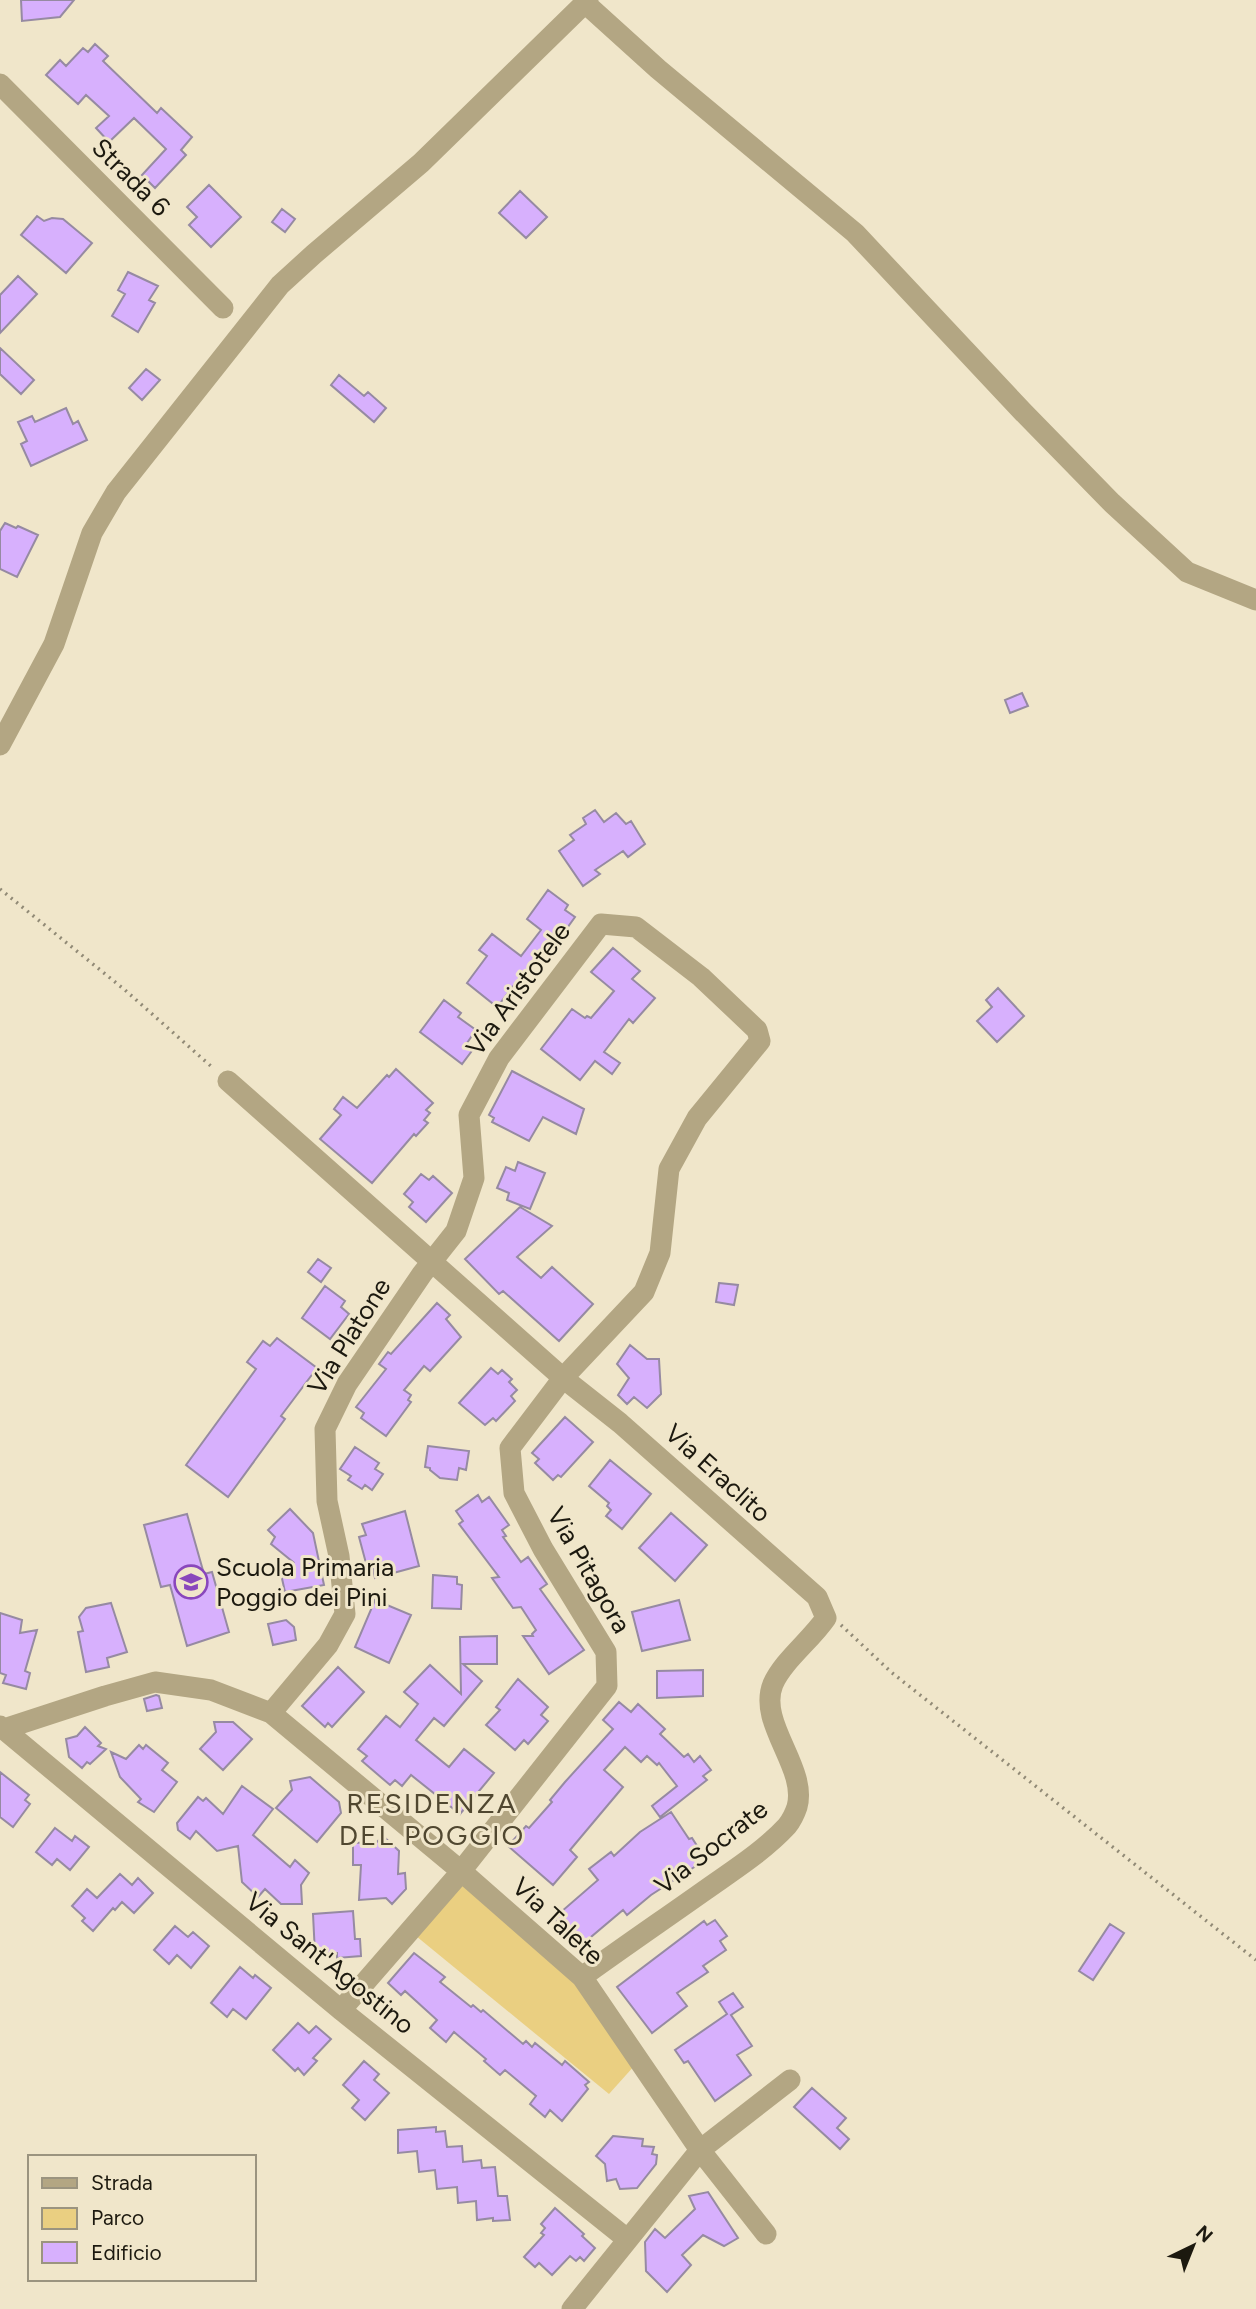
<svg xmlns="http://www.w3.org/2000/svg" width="1256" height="2309" font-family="Figtree,sans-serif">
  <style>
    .green { fill: #eacf81 }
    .building { fill: #d7b0fd; stroke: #968aa2; stroke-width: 2 }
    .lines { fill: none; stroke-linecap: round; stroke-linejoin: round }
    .path { stroke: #918a76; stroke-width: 3.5; stroke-dasharray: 2 5; stroke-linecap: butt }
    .minor { stroke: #b3a683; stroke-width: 21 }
    .labels { text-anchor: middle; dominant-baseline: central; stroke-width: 6; stroke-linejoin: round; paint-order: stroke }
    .street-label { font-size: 26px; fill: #1c190f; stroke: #f0e6ca }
    .poi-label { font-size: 26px; fill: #1c190f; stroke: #f0e6ca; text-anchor: start }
    .neighbourhood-label { font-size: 28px; letter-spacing: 2px; fill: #504730; stroke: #f0e6ca }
  </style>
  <rect width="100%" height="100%" fill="#f0e6ca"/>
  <path class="green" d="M461,1878l121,107 53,80 -26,29 -193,-158z"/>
  <path class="building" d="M21,0h53l-14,17 -38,4z
    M95,44l13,12 -5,5 54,52 4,-5 31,29 -11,13 5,5 -31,33 -13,-13 24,-26 -32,-31 -25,24 -13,-14 13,-12 -23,-21 -8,9 -32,-29 14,-15 6,6 17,-18 5,4z
    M209,185l32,32 -30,30 -22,-22 8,-8 -10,-10z
    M520,191l27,26 -21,21 -27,-25z
    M282,209l13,10 -10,13 -13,-10z
    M37,216l7,5 8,-3 11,1 29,24 -26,30 -45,-38z
    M128,272l30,14 -9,14 6,3 -17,29 -26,-16 13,-22 -7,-4z
    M18,276l19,18 -37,39v-38z
    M0,348l34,32 -13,14 -21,-20z
    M146,369l14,11 -18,20 -13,-12z
    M339,375l25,21 4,-4 18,16 -12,14 -43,-37z
    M66,408l7,16 5,-3 9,19 -56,26 -10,-22 6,-3 -9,-19 14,-6 3,6z
    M5,523l11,5 2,-2 20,9 -21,42 -17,-8v-38z
    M1022,693l6,13 -18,7 -5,-13z
    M595,810l9,12 12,-9 10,11 5,-3 14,23 -17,13 -5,-6 -28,19 5,4 -17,12 -24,-35 15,-11 -4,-5 16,-11 -3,-6z
    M548,890l20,15 -3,5 10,7 -23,32 -4,-3 -28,36 -2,-2 -21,27 -30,-24 20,-27 -8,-6 13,-16 29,22 20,-26 -14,-11z
    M613,948l27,23 -8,8 23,19 -22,25 -4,-4 -25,33 16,11 -8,11 -17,-13 -15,19 -39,-31 31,-40 13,9 2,-2 4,2 23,-27 -23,-19z
    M998,988l26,28 -27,26 -20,-21 15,-14 -6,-7z
    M444,1000l17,13 -3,4 18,13 -9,13 7,5 -12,16 -42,-32z
    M396,1069l37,34 -7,7 4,3 -6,7 4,3 -12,13 -2,-2 -42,49 -52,-44 21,-24 -7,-6 9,-12 14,11 30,-33 2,2z
    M512,1071l72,38 -8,25 -33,-17 -14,24 -37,-19 2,-4 -5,-3z
    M518,1162l27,11 -15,36 -23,-9 2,-7 -12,-5 9,-21 9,4z
    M421,1174l8,6 4,-4 19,17 -26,29 -17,-15 4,-5 -9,-8z
    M520,1207l32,19 -35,31 24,21 11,-11 41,37 -34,37 -56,-50 -4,3 -34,-35z
    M318,1259l13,9 -10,14 -13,-10z
    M719,1283l19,2 -4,20 -18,-3z
    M325,1286l20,15 -4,6 8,7 -19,25 -28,-21z
    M437,1303l13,12 -4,4 15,18 -31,34 -6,-5 -20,24 7,5 -3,5 3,2 -25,34 -25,-18 3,-5 -8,-6 30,-38 -7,-5 9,-12 3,2z
    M277,1338l40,30 -36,48 4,3 -57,78 -42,-32 70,-96 -9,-7 16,-21 7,5z
    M630,1345l17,14h12l2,35 -14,14 -13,-11 -7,7 -9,-9 11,-17 -12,-14z
    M491,1368l7,6 4,-4 10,9 -3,3 8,8 -6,6 4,5 -19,20 -3,-3 -8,7 -26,-22z
    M565,1417l28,25 -32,35 -3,-2 -5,5 -18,-17 4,-4 -7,-6z
    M428,1446l41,5 -3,19 -7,-2 -2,12 -17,-2 -10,-8v-2l-5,-1z
    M355,1447l24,16 -4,6 8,5 -11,16 -7,-5 -3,4 -14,-9 3,-4 -11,-7z
    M610,1460l41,34 -29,35 -16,-13 5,-6 -4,-4 2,-3 -20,-17z
    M478,1495l4,7 7,-5 20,28 -7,5 4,6 -3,1 18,25 7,-5 19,27 -7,5 44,61 -35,24 -26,-38h10l-1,-2 4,-4 -15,-23 -8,1 -21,-30 7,-1 -40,-53 4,-3 -7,-10z
    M290,1509l23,24 11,52 -39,7 -6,-27 14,-3 -22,-18 4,-7 -7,-7z
    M405,1511l14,55 -44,12 -3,-13 -5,2 -8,-30 7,-2 -4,-11z
    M671,1513l36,32 -32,36 -36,-33z
    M187,1514l17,60 8,-2 17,60 -42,14 -17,-61 -9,2 -17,-62z
    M433,1575l24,2v7l5,1 -1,24 -29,-1z
    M375,1600l36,15 -22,48 -34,-16z
    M679,1600l11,40 -48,11 -10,-39z
    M111,1603l16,49 -20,6 2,9 -23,5 -8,-40 5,-1 -4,-14 7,-9z
    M0,1613l22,7 -2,13 17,-3 -12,41 5,2 -4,16 -23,-6 3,-8 -6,-2z
    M286,1620l8,7 2,13 -23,5 -5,-21z
    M497,1636v28h-34l19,17 -38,45 -10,-8 -18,22 33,27 15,-18 30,24 -34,41 -49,-39 -9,11 -7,-6 -5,5 -28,-24 5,-5 -9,-7 28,-33 14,11 18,-23 -14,-12 26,-27 31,29 -1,-57z
    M338,1667l26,25 -32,35 -4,-4 -3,4 -23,-21z
    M703,1670v26l-46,2v-27z
    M518,1679l30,28 -7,8 7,6 -20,23 -4,-4 -9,10 -29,-25 14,-15 -4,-3z
    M156,1695l3,1 3,12 -15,3 -3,-12z
    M619,1702l12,10 7,-8 27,25 -5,5 24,23 4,-3 6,8 6,-6 11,14 -8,6 4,4 -47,37 -8,-11 25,-20 -18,-23 -2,2 -10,-9 -6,6 -16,-15 -21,23 19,17 -53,63 7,7 -24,28 -45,-39 18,-20 3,2 23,-26 -2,-2 15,-18 48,-53 -10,-9z
    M214,1722h19l19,17 -29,31 -23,-21 16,-17z
    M85,1727l16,16 -3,3 8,3 -16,15 -3,-2 -5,6 -13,-11 -3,-18 11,-3z
    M139,1745l4,4 3,-4 22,18 -6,7 15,12 -23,30 -16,-10 3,-3 -21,-22 -9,-25 15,7z
    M0,1772l29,23 -4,5 5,4 -17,23 -13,-10z
    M310,1777l29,25 2,11 -24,29 -41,-34 16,-18 -2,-9z
    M242,1786l31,23 -20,26 37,32 5,-7 14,13 -8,12 1,19h-21l-16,-15 -7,8 -16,-15 -4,-36 -21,5 -21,-20 -6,8 -12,-9 -1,-7 21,-26 5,4 3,-3 17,16z
    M671,1812l18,27 3,-1 11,17 -7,5 3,4 -48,31 -24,20 -4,-5 -44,37 -25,-29 44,-38 -9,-11 22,-17 3,4 26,-24z
    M55,1828l17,13 3,-5 14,11 -19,23 -13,-11 -5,6 -16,-13z
    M383,1836l16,15 -1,23 7,-1 1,16 -14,15 -6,-6 -27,2 2,-35h-8v-22l24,-1z
    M120,1874l12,11 6,-7 15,15 -19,20 -12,-11 -7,8 -2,-2 -20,23 -11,-10 3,-3 -13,-12 15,-17 10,9z
    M353,1911l2,28h5l1,17 -24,2v-5l-22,1 -2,-40z
    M715,1920l12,16 -7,5 6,9 -23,16 5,6 -31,21 10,13 -35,27 -35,-46 87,-66 3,4z
    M1110,1924l14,9 -31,47 -14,-9z
    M175,1926l13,11 5,-5 16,14 -18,22 -14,-13 -8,9 -15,-14z
    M414,1953l31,24 -5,5 31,25 2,-2 8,7 2,-2 40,34 3,-3 6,6 3,-4 27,22 3,-4 24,21 -4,3 3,4 -26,32 -12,-11 -5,7 -15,-13 6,-8 -31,-26 -5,5 -16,-14 2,-2 -32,-27 -8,10 -16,-14 7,-8 -32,-29 -4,4 -13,-12z
    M240,1967l13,11 2,-3 16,13 -25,31 -13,-10 -6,8 -16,-14z
    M733,1993l10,14 -12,8 21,31 -15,9 14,20 -36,26 -27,-40 -4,2 -9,-13 52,-36 -8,-12z
    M298,2023l11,10 7,-7 15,13 -18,19 4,3 -13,14 -6,-7 -3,3 -22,-21z
    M364,2061l15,13 -5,6 15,13 -24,27 -13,-12 7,-8 -16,-15z
    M812,2088l34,30 -9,10 12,11 -9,10 -46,-42z
    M436,2127v5l9,-1 2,16 15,-1 1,16 18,-2 1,8 13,-1 3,29h9l3,24 -17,1v-3l-16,2 -1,-19 -18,2 -1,-16 -20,2 -2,-19 -16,2 -2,-21 -19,2v-23z
    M613,2136l30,3 -1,7 12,1 -2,7 5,1 -1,9 -19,24 -17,1 -4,-10 -9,2 -2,-17 -9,-8z
    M708,2192l30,46 -14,8 -21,-11 -21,20 9,10 -24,27 -21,-21 -1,-29 10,-13 10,9 30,-29 -6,-13z
    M555,2208l29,26 -2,2 13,12 -11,13 -4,-4 -4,4 -6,-5 -18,19 -13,-12 -4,4 -11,-10 20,-22 -3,-2 4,-5 -4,-4z"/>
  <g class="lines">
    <path class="path" d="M0,889l125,101 88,78
      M841,1625l50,47 365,288"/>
    <path class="minor" d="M585,3l73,66 197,164 168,179 89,91 75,69 69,28
      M0,84l223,224
      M0,745l54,-101 38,-111 24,-41 164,-207 34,-31 107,-91 167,-163
      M228,1081l335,297 57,45 197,174 9,21c-15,22 -43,43 -53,66 -16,39 35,84 24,123 -2,6 -6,14 -10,19 -23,25 -55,45 -83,65 -41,29 -82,57 -122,86
      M271,1713l57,-68 17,-31 -6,-58 -12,-55 -2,-72 22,-45 75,-110 34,-43 18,-53 -5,-63 30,-57 102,-134 35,3 65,50 56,53 3,11 -63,77 -28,51 -9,84 -16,39 -81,86 -53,70 4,45 29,56 63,103 1,34 -153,194 -113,130
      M0,1726l341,284 286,229
      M4,1729l101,-33 50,-14 56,8 60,23 190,158 121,106 118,173 -128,159
      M766,2234l-66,-84 90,-70"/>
  </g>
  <defs>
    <symbol id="school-ring" viewBox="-11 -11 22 22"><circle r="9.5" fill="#f0e6ca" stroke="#8947bc" stroke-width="1.5"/><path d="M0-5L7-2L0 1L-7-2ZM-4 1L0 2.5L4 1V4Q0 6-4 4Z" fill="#8947bc"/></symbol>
  </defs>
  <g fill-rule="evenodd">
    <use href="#school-ring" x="172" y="1563" width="38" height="38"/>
  </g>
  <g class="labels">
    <g class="street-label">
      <text transform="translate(131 177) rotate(45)">Strada 6</text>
      <text transform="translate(518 989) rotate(-54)">Via Aristotele</text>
      <text transform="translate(349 1336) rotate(-58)">Via Platone</text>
      <text transform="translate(718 1473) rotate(42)">Via Eraclito</text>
      <text transform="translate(589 1570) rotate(60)">Via Pitagora</text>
      <text transform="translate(711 1847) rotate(-38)">Via Socrate</text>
      <text transform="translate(558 1921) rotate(43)">Via Talete</text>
      <text transform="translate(330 1963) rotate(39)">Via Sant'Agostino</text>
    </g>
    <g class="poi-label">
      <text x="216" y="1567">Scuola Primaria<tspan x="216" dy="30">Poggio dei Pini</tspan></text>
    </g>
    <g class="neighbourhood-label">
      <text x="432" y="1803">RESIDENZA<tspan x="432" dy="32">DEL POGGIO</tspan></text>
    </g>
  </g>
  <rect x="28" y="2155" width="228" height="126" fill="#f0e6ca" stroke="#9b947f" stroke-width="2"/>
  <rect x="42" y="2178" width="35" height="10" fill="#b3a683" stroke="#9b947f" stroke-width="2"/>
  <text x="91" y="2190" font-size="21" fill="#1c190f">Strada</text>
  <rect x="42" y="2208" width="35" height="21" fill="#eacf81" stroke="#9b947f" stroke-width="2"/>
  <text x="91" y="2225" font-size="21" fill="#1c190f">Parco</text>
  <rect x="42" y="2242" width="35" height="21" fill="#d7b0fd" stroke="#9b947f" stroke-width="2"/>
  <text x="91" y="2260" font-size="21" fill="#1c190f">Edificio</text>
  <g transform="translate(1193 2246) rotate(43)" stroke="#f0e6ca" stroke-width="5" paint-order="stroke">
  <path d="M0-5L12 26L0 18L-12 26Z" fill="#1c190f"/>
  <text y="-10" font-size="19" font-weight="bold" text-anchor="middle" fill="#1c190f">N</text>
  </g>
</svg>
